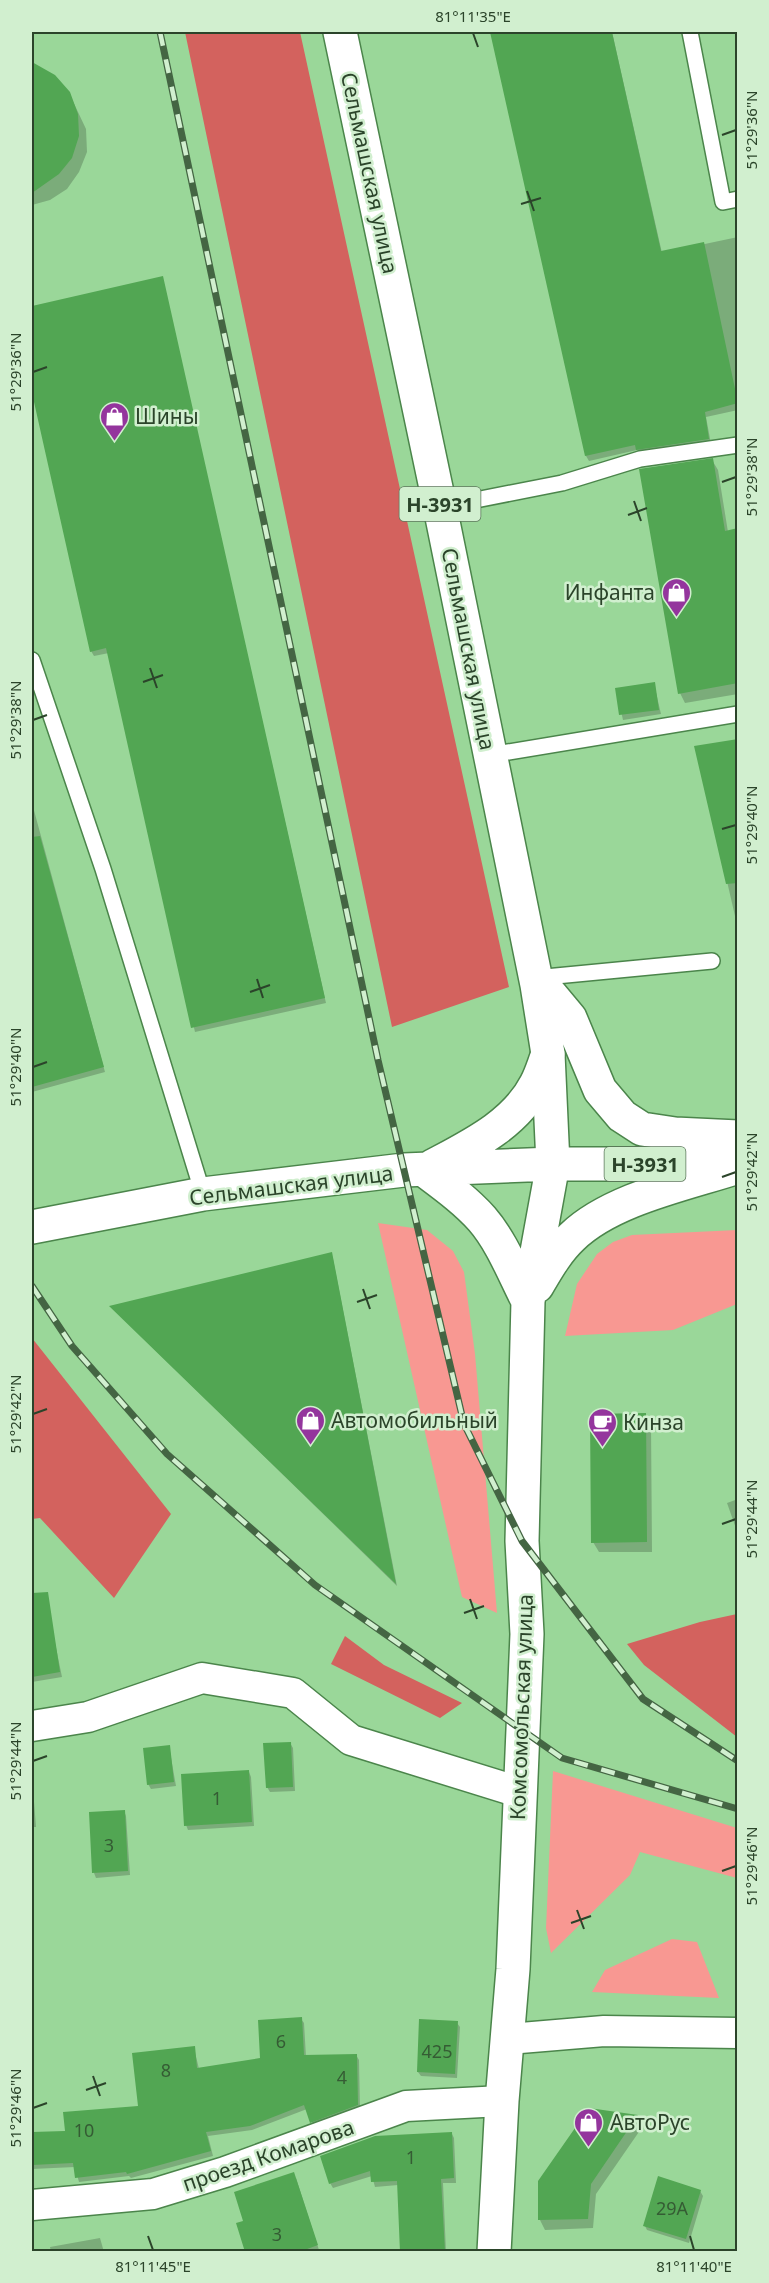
<svg xmlns="http://www.w3.org/2000/svg" width="769" height="2283" font-family="'Noto Sans',sans-serif">
  <style>
    .green { fill: #f89892 }
    .forest { fill: #d3625e }
    .shadow { fill: #0003 }
    .building { fill: #52a653 }
    .lines { fill: none; stroke-linecap: round; stroke-linejoin: round }
    .lane-casing { stroke: #4b854b; stroke-width: 18 }
    .street-casing { stroke: #4b854b; stroke-width: 33 }
    .secondary-casing { stroke: #4b854b; stroke-width: 36 }
    .highway-casing { stroke: #4b854b; stroke-width: 36 }
    .lane { stroke: #fff; stroke-width: 15 }
    .street { stroke: #fff; stroke-width: 30 }
    .secondary { stroke: #fff; stroke-width: 33 }
    .highway { stroke: #fff; stroke-width: 33 }
    .rail-casing { stroke: #446543; stroke-width: 7 }
    .rail { stroke: #d1efcf; stroke-width: 4.5; stroke-dasharray: 14; stroke-linecap: butt }
    .ticks { fill: none; stroke: #2b442a; stroke-width: 2 }
    .labels { text-anchor: middle; dominant-baseline: central; stroke-width: 5; stroke-linejoin: round; paint-order: stroke }
    .number-label { font-size: 18px; fill: #355c34 }
    .shield { fill: #d1efcf; stroke: #5d775c; stroke-width: 1.5 }
    .shield-label { font-size: 20px; font-weight: bold; fill: #2b442a }
    .street-label { font-size: 21px; fill: #2b442a; stroke: #d1efcf }
    .poi-label { font-size: 21px; fill: #2b442a; stroke: #d1efcf; text-anchor: start }
    .neatline { fill: none; stroke: #2b442a; stroke-width: 2 }
    .ticks-label { font-size: 15px; text-anchor: middle; fill: #2b442a }
  </style>
  <rect width="100%" height="100%" fill="#9ad799"/>
  <path class="green" d="M378,1223l49,7 26,21 11,21 11,82 22,259 -35,-16z
    M737,1230v74l-64,26 -108,6 12,-52 20,-30 16,-12 19,-7z
    M553,1771l184,57v50l-97,-26 -10,23 -79,78 -5,-25z
    M672,1939l25,3 22,56 -127,-6 13,-22z"/>
  <path class="forest" d="M185,32h115l209,955 -117,40z
    M32,1338l139,176 -57,84 -74,-80 -8,1z
    M737,1614h1l-1,123 -93,-72 -17,-21 73,-22z
    M345,1636l39,29 78,38 -22,15 -109,-54z"/>
  <path class="shadow" d="M492,32h120l50,221 76,-16v173l-32,7 5,27 -71,10 -3,-4 -48,11 -3,-5z
    M32,65l37,28 17,36 1,23 -8,20 -12,17 -17,11 -18,5z
    M162,278l164,725 -131,29 -86,-379 -15,3 -3,-5 -59,-265v-78z
    M712,460l6,10 10,62 10,-2v164l-53,9 -5,-10z
    M654,684l7,30 -38,6 -7,-31z
    M738,740v189l-42,-182z
    M32,803l73,269 -73,20z
    M331,1254l2,5 64,327 -286,-279z
    M645,1414l6,10 1,128h-53l-6,-10z
    M738,1499v35l-11,-31z
    M51,1623l11,54 -30,5v-56z
    M290,1743l3,5 2,43 -25,1 -3,-5z
    M169,1746l7,40 -25,3 -3,-5z
    M249,1772l2,5 3,49 -66,4 -2,-5z
    M32,1776l4,51h-4z
    M124,1811l2,5 4,59 -34,3 -2,-5z
    M301,2019l3,4 2,34 50,-2 3,5 1,50 -46,17 -7,-18 -55,21 -44,6 5,20 -82,22 -2,-2 -50,6 -4,-15 -43,2v-35l35,-2 72,-25 55,-59 5,21 63,-10z
    M457,2023l3,4 -3,51 -36,-2 -3,-4z
    M590,2110l47,6 6,10 -47,68 -3,34 -48,2 -5,-10z
    M452,2134l2,4 2,45h-13l3,69h-45l-3,-67 -23,2 -3,-11 -39,12 -3,-5z
    M296,2178l23,72 -72,2z
    M700,2191l3,5 -14,47 -42,-13 -2,-4z
    M100,2238l4,14h-53l-1,-5z"/>
  <path class="building" d="M490,32h122l49,219 43,-9 34,161 -33,9 4,27 -73,11 -1,-5 -50,11z
    M32,62l23,13 15,17 8,22 1,22 -7,22 -13,16 -27,19z
    M163,276l162,722 -134,30 -85,-380 -16,4 -58,-259v-87z
    M713,458l12,73 13,-3v155l-60,11 -39,-225z
    M655,682l4,28 -40,5 -4,-27z
    M738,739v144l-12,1 -32,-138z
    M40,836l64,231 -72,20v-250z
    M332,1252l64,332 -287,-278z
    M646,1413l1,129 -56,1 -1,-129z
    M48,1592l12,80 -28,5v-84z
    M291,1742l2,45 -27,1 -3,-45z
    M170,1745l4,37 -27,3 -4,-37z
    M249,1770l3,52 -68,4 -3,-52z
    M125,1810l3,61 -36,2 -3,-61z
    M302,2017l2,38 53,-1 1,51 -48,18 -6,-18 -54,21 -44,6 5,19 -84,23 -1,-2 -51,6 -2,-15 -41,2v-33l33,-1 -2,-19 75,-6 -6,-53 63,-7 2,22 63,-10 -2,-38z
    M419,2019l39,2 -3,53 -38,-2z
    M589,2108l49,7 -47,69 -3,35 -50,1v-39z
    M452,2132l2,46 -13,1 4,73h-45l-3,-71 -26,1 -1,-11 -41,13 -9,-28 55,-20z
    M294,2172l24,73 -19,7h-54l-9,-29 7,-2 -9,-29z
    M658,2176l43,14 -15,49 -43,-13z"/>
  <g class="lines">
    <defs>
      <path id="lane" d="M690,32l33,170 15,-3
        M440,507l122,-24 78,-24 98,-14
        M32,660l71,209 100,325
        M490,755l248,-41
        M535,978l177,-17"/>
      <path id="street" d="M32,1726l56,-9 114,-39 91,15 58,47 168,52
        M508,2039l96,-8 134,2
        M32,2205l121,-11 72,-22 181,-66 96,-5"/>
      <path id="secondary" d="M431,1167c39,-21 84,-42 105,-83 5,-9 8,-20 12,-30
        M424,1170c20,15 41,30 58,49 20,23 32,55 46,82
        M32,1227l171,-33 201,-24 149,-6 -25,137 -6,240 5,93 -14,335 -11,132 -8,151
        M537,1286c10,-17 20,-35 35,-49 39,-38 114,-53 166,-70"/>
      <path id="highway" d="M340,32l100,475 97,478 11,69 5,110h185
        M537,985l13,9 20,24 30,72 22,26 20,13 33,5 63,3"/>
    </defs>
    <use href="#lane" class="lane-casing"/>
    <use href="#street" class="street-casing"/>
    <use href="#secondary" class="secondary-casing"/>
    <use href="#highway" class="highway-casing"/>
    <use href="#lane" class="lane"/>
    <use href="#street" class="street"/>
    <use href="#secondary" class="secondary"/>
    <use href="#highway" class="highway"/>
    <defs>
      <path id="rail" d="M160,32l218,1028 86,364 58,117 121,158 95,62
        M32,1286l40,60 95,108 148,131 247,173 176,51"/>
    </defs>
    <use href="#rail" class="rail-casing"/>
    <use href="#rail" class="rail"/>
  </g>
  <path class="ticks" d="M473,33l5,14M722,135l14,-5M527,191l7,20M521,204l20,-6M33,372l14,-5M722,482l14,-5M634,501l7,20M628,515l19,-7M150,668l7,20M143,682l20,-7M33,720l14,-5M722,829l14,-4M257,979l6,19M250,992l20,-7M33,1067l14,-5M722,1177l14,-5M363,1289l7,20M357,1302l20,-7M33,1414l14,-5M722,1524l14,-5M470,1599l7,20M464,1613l20,-7M33,1761l14,-5M722,1871l14,-5M577,1910l7,19M571,1923l20,-7M93,2076l7,20M86,2090l20,-7M33,2108l14,-5M148,2236l5,14M690,2236l4,14"/>
  <defs>
    <symbol id="shop-pin" viewBox="-11 -11 22 30"><path d="M0 17L-7.5 6A9.5 9.5 0 1 1 7.5 6Z" fill="#94359d" stroke="#d1efcf"/><path d="M-5-2.5h2.3a2.7 3.5 0 0 1 5.4 0H5L5.5 6h-11ZM-1.5-2.5h3a1.5 2.3 0 0 0-3 0Z" fill="#fff"/></symbol>
    <symbol id="cafe-pin" viewBox="-11 -11 22 30"><path d="M0 17L-7.5 6A9.5 9.5 0 1 1 7.5 6Z" fill="#94359d" stroke="#d1efcf"/><path d="M-5.5-4.5H6V0H3Q3 3.5 0 3.5H-2.5Q-5.5 3.5-5.5 0ZM3-3.2v2h1.7v-2ZM-6 4.5H4V6H-6Z" fill="#fff"/></symbol>
  </defs>
  <g fill-rule="evenodd">
    <use href="#shop-pin" x="98" y="400" width="33" height="45"/>
    <use href="#shop-pin" x="660" y="576" width="33" height="45"/>
    <use href="#shop-pin" x="294" y="1404" width="33" height="45"/>
    <use href="#cafe-pin" x="586" y="1406" width="33" height="45"/>
    <use href="#shop-pin" x="572" y="2106" width="33" height="45"/>
  </g>
  <g class="labels">
    <g class="number-label">
      <text x="217" y="1798">1</text>
      <text x="109" y="1845">3</text>
      <text x="281" y="2041">6</text>
      <text x="437" y="2051">425</text>
      <text x="166" y="2070">8</text>
      <text x="342" y="2077">4</text>
      <text x="84" y="2130">10</text>
      <text x="411" y="2157">1</text>
      <text x="672" y="2208">29А</text>
      <text x="277" y="2234">3</text>
    </g>
    <g class="shield">
      <rect x="399.5" y="487" width="81" height="34" rx="4.5"/>
      <rect x="604.5" y="1147" width="81" height="34" rx="4.5"/>
    </g>
    <g class="shield-label">
      <text x="440" y="504">Н-3931</text>
      <text x="645" y="1164">Н-3931</text>
    </g>
    <g class="street-label">
      <text transform="translate(370 173) rotate(78)">Сельмашская улица</text>
      <text transform="translate(469 649) rotate(79)">Сельмашская улица</text>
      <text transform="translate(291 1185) rotate(-7)">Сельмашская улица</text>
      <text transform="translate(521 1707) rotate(-88)">Комсомольская улица</text>
      <text transform="translate(268 2155) rotate(-19)">проезд Комарова</text>
    </g>
    <g class="poi-label">
      <text x="135" y="416">Шины</text>
      <text x="655" y="592" text-anchor="end">Инфанта</text>
      <text x="331" y="1420">Автомобильный</text>
      <text x="623" y="1422">Кинза</text>
      <text x="610" y="2122">АвтоРус</text>
    </g>
  </g>
  <rect width="769" height="2283" fill="none" stroke="#d1efcf" stroke-width="66"/>
  <rect x="33" y="33" width="703" height="2217" class="neatline"/>
  <g class="ticks-label">
    <text x="473" y="22">81°11'35"E</text>
    <text transform="translate(752 130) rotate(-90)" y="5">51°29'36"N</text>
    <text transform="translate(16 372) rotate(-90)" y="5">51°29'36"N</text>
    <text transform="translate(752 477) rotate(-90)" y="5">51°29'38"N</text>
    <text transform="translate(16 720) rotate(-90)" y="5">51°29'38"N</text>
    <text transform="translate(752 825) rotate(-90)" y="5">51°29'40"N</text>
    <text transform="translate(16 1067) rotate(-90)" y="5">51°29'40"N</text>
    <text transform="translate(752 1172) rotate(-90)" y="5">51°29'42"N</text>
    <text transform="translate(16 1414) rotate(-90)" y="5">51°29'42"N</text>
    <text transform="translate(752 1519) rotate(-90)" y="5">51°29'44"N</text>
    <text transform="translate(16 1761) rotate(-90)" y="5">51°29'44"N</text>
    <text transform="translate(752 1866) rotate(-90)" y="5">51°29'46"N</text>
    <text transform="translate(16 2108) rotate(-90)" y="5">51°29'46"N</text>
    <text x="153" y="2272">81°11'45"E</text>
    <text x="694" y="2272">81°11'40"E</text>
  </g>
</svg>
